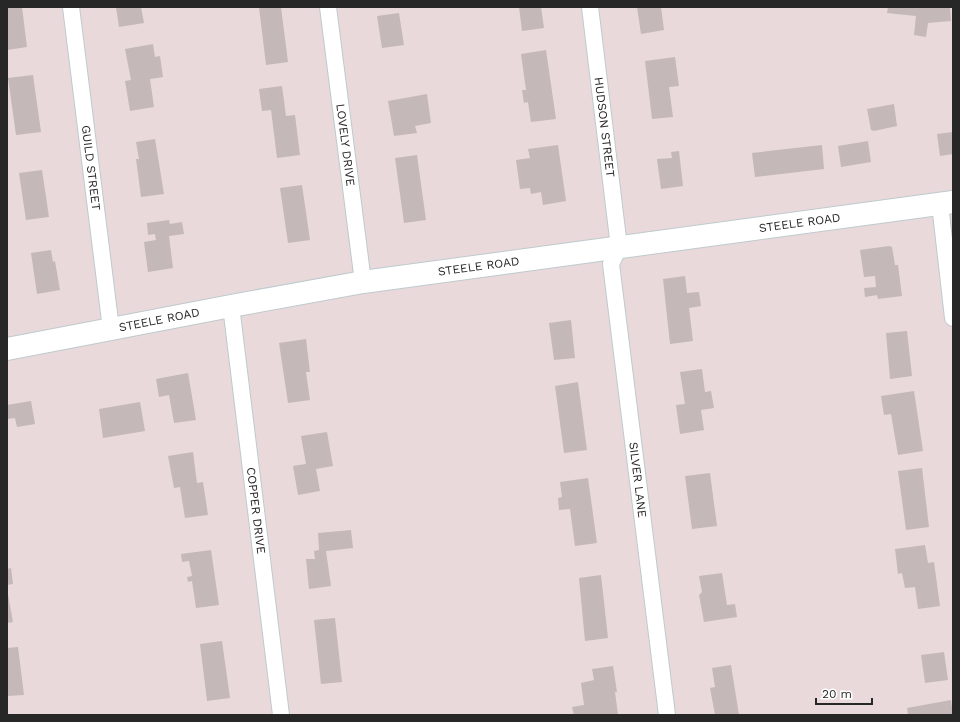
<svg xmlns="http://www.w3.org/2000/svg" width="960" height="722" font-family="'Work Sans',sans-serif">
  <style>
    .building { fill: #c4b8b8 }
    .lines { fill: none; stroke-linecap: round; stroke-linejoin: round }
    .street-casing { stroke: #becace; stroke-width: 18 }
    .secondary-casing { stroke: #becace; stroke-width: 24 }
    .street { stroke: #fff; stroke-width: 16 }
    .secondary { stroke: #fff; stroke-width: 22 }
    .labels { text-anchor: middle; dominant-baseline: central; stroke-width: 3; stroke-linejoin: round; paint-order: stroke }
    .street-label { font-size: 12px; fill: #272727; stroke: #fff }
  </style>
  <rect width="100%" height="100%" fill="#e9d9da"/>
  <path class="building" d="M7,7h15l5,40 -20,3z
    M116,7h25l3,16 -25,4z
    M259,7h22l7,55 -22,3z
    M519,7h22l3,21 -22,3z
    M637,7h24l3,23 -23,4z
    M888,7h62l1,14 -23,2 -2,14 -12,-2 2,-19 -29,-3z
    M399,13l5,32 -22,3 -5,-32z
    M153,44l2,13 5,-1 3,21 -13,2 4,28 -24,4 -5,-30 6,-1 -6,-31z
    M546,50l10,69 -25,3 -3,-20 -4,1 -2,-13h4l-5,-36z
    M675,57l4,29 -10,1 4,30 -21,2 -7,-58z
    M33,75l8,57 -25,3 -8,-57z
    M282,86l4,30 9,-1 5,40 -23,3 -6,-48 -9,1 -3,-22z
    M427,94l4,29 -16,3 2,7 -23,3 -6,-35z
    M894,104l3,22 -23,5 -3,-1 -4,-21z
    M953,132v22l-13,2 -3,-22z
    M155,139l9,55 -23,3 -5,-38h3l-3,-17z
    M868,141l3,21 -30,5 -3,-21z
    M558,145l8,56 -23,4 -2,-13 -10,2 -1,-6 -10,1 -4,-29 14,-2 -2,-9z
    M822,145l2,24 -69,8 -3,-24z
    M679,151l4,35 -22,3 -4,-30 15,-1 -1,-6z
    M417,155l9,65 -22,3 -9,-65z
    M42,170l7,47 -23,3 -7,-47z
    M302,185l8,55 -22,3 -8,-55z
    M169,220l1,4 12,-2 2,12 -15,2 4,32 -25,4 -4,-30 12,-2 -1,-6 -7,1 -1,-12z
    M889,246l3,1 3,18h3l4,31 -24,3 -1,-4 -12,2 -1,-9 12,-1 -1,-11 -11,1 -4,-27z
    M51,250l2,12 2,-1 5,29 -23,4 -6,-41z
    M685,276l2,17 12,-1 2,14 -12,2 4,33 -23,3 -7,-65z
    M571,320l4,38 -21,2 -5,-37z
    M907,331l5,45 -22,3 -4,-46z
    M306,339l4,33h-4l4,28 -22,3 -9,-60z
    M702,369l3,23 6,-1 3,17 -13,2 3,20 -24,4 -4,-29 9,-1 -5,-32z
    M188,373l8,47 -22,3 -5,-28 -10,2 -3,-18z
    M578,382l9,68 -23,3 -9,-67z
    M914,391l9,60 -25,4 -7,-41 -7,1 -3,-19z
    M31,401l4,23 -18,3 -2,-9 -8,1v-14z
    M140,402l5,29 -42,7 -4,-29z
    M327,432l6,34 -17,3 4,22 -22,4 -5,-29 13,-2 -5,-28z
    M193,452l4,31 6,-1 5,33 -23,3 -5,-31 -6,1 -6,-32z
    M922,468l7,59 -23,3 -8,-59z
    M710,473l7,53 -25,3 -7,-53z
    M588,478l9,65 -22,3 -5,-37 -11,1 -1,-12 4,-1 -2,-15z
    M351,530l2,18 -27,3 5,35 -22,3 -3,-30h9l-1,-8 5,-1 -1,-17z
    M925,545l3,18 6,-1 6,44 -22,3 -3,-22 -10,1 -3,-15 -4,1 -3,-25z
    M211,550l8,55 -23,3 -4,-27 -4,1 -1,-5 5,-1 -3,-15 -7,1 -1,-8z
    M11,568l2,16 -6,1v-16z
    M722,573l5,32 8,-1 2,13 -33,5 -5,-27 3,-3 -3,-16z
    M601,575l7,63 -23,3 -6,-63z
    M7,589l6,33 -6,1z
    M335,618l7,64 -21,2 -7,-64z
    M222,641l8,57 -23,3 -7,-57z
    M18,647l6,48 -17,1v-48z
    M944,652l4,28 -23,3 -4,-28z
    M731,665l8,50h-24l-5,-27 5,-1 -3,-19z
    M613,666l4,26h-2l3,23h-44l-2,-8 12,-2 -3,-22 13,-3 -2,-11z
    M951,700l2,15h-45l-1,-7z"/>
  <g class="lines">
    <defs>
      <g id="street">
        <path id="s1" d="M71,7l40,322"/>
        <path id="s2" d="M328,7l35,275"/>
        <path id="s3" d="M590,7l29,240 -8,17 56,451"/>
        <path d="M940,204l13,114"/>
        <path id="s4" d="M231,306l50,409"/>
      </g>
      <g id="secondary">
        <path id="s5" d="M7,349l224,-43 132,-24 590,-80"/>
      </g>
    </defs>
    <use href="#street" class="street-casing"/>
    <use href="#secondary" class="secondary-casing"/>
    <use href="#street" class="street"/>
    <use href="#secondary" class="secondary"/>
  </g>
  <g class="labels">
    <g class="street-label">
      <text stroke="none"><textPath href="#s3" startOffset="121">HUDSON STREET</textPath></text>
      <text stroke="none"><textPath href="#s2" startOffset="139">LOVELY DRIVE</textPath></text>
      <text stroke="none"><textPath href="#s1" startOffset="162">GUILD STREET</textPath></text>
      <text stroke="none"><textPath href="#s5" startOffset="803">STEELE ROAD</textPath></text>
      <text stroke="none"><textPath href="#s5" startOffset="479">STEELE ROAD</textPath></text>
      <text stroke="none"><textPath href="#s5" startOffset="155">STEELE ROAD</textPath></text>
      <text stroke="none"><textPath href="#s3" startOffset="478">SILVER LANE</textPath></text>
      <text stroke="none"><textPath href="#s4" startOffset="206">COPPER DRIVE</textPath></text>
    </g>
  </g>
  <rect width="960" height="722" fill="none" stroke="#272727" stroke-width="16"/>
  <path d="M816 698v6h56v-6" fill="none" stroke="#272727" stroke-width="2"/>
  <text x="822" y="698" font-size="12" fill="#272727" stroke="#ffffff" stroke-width="3" paint-order="stroke">20 m</text>
</svg>
